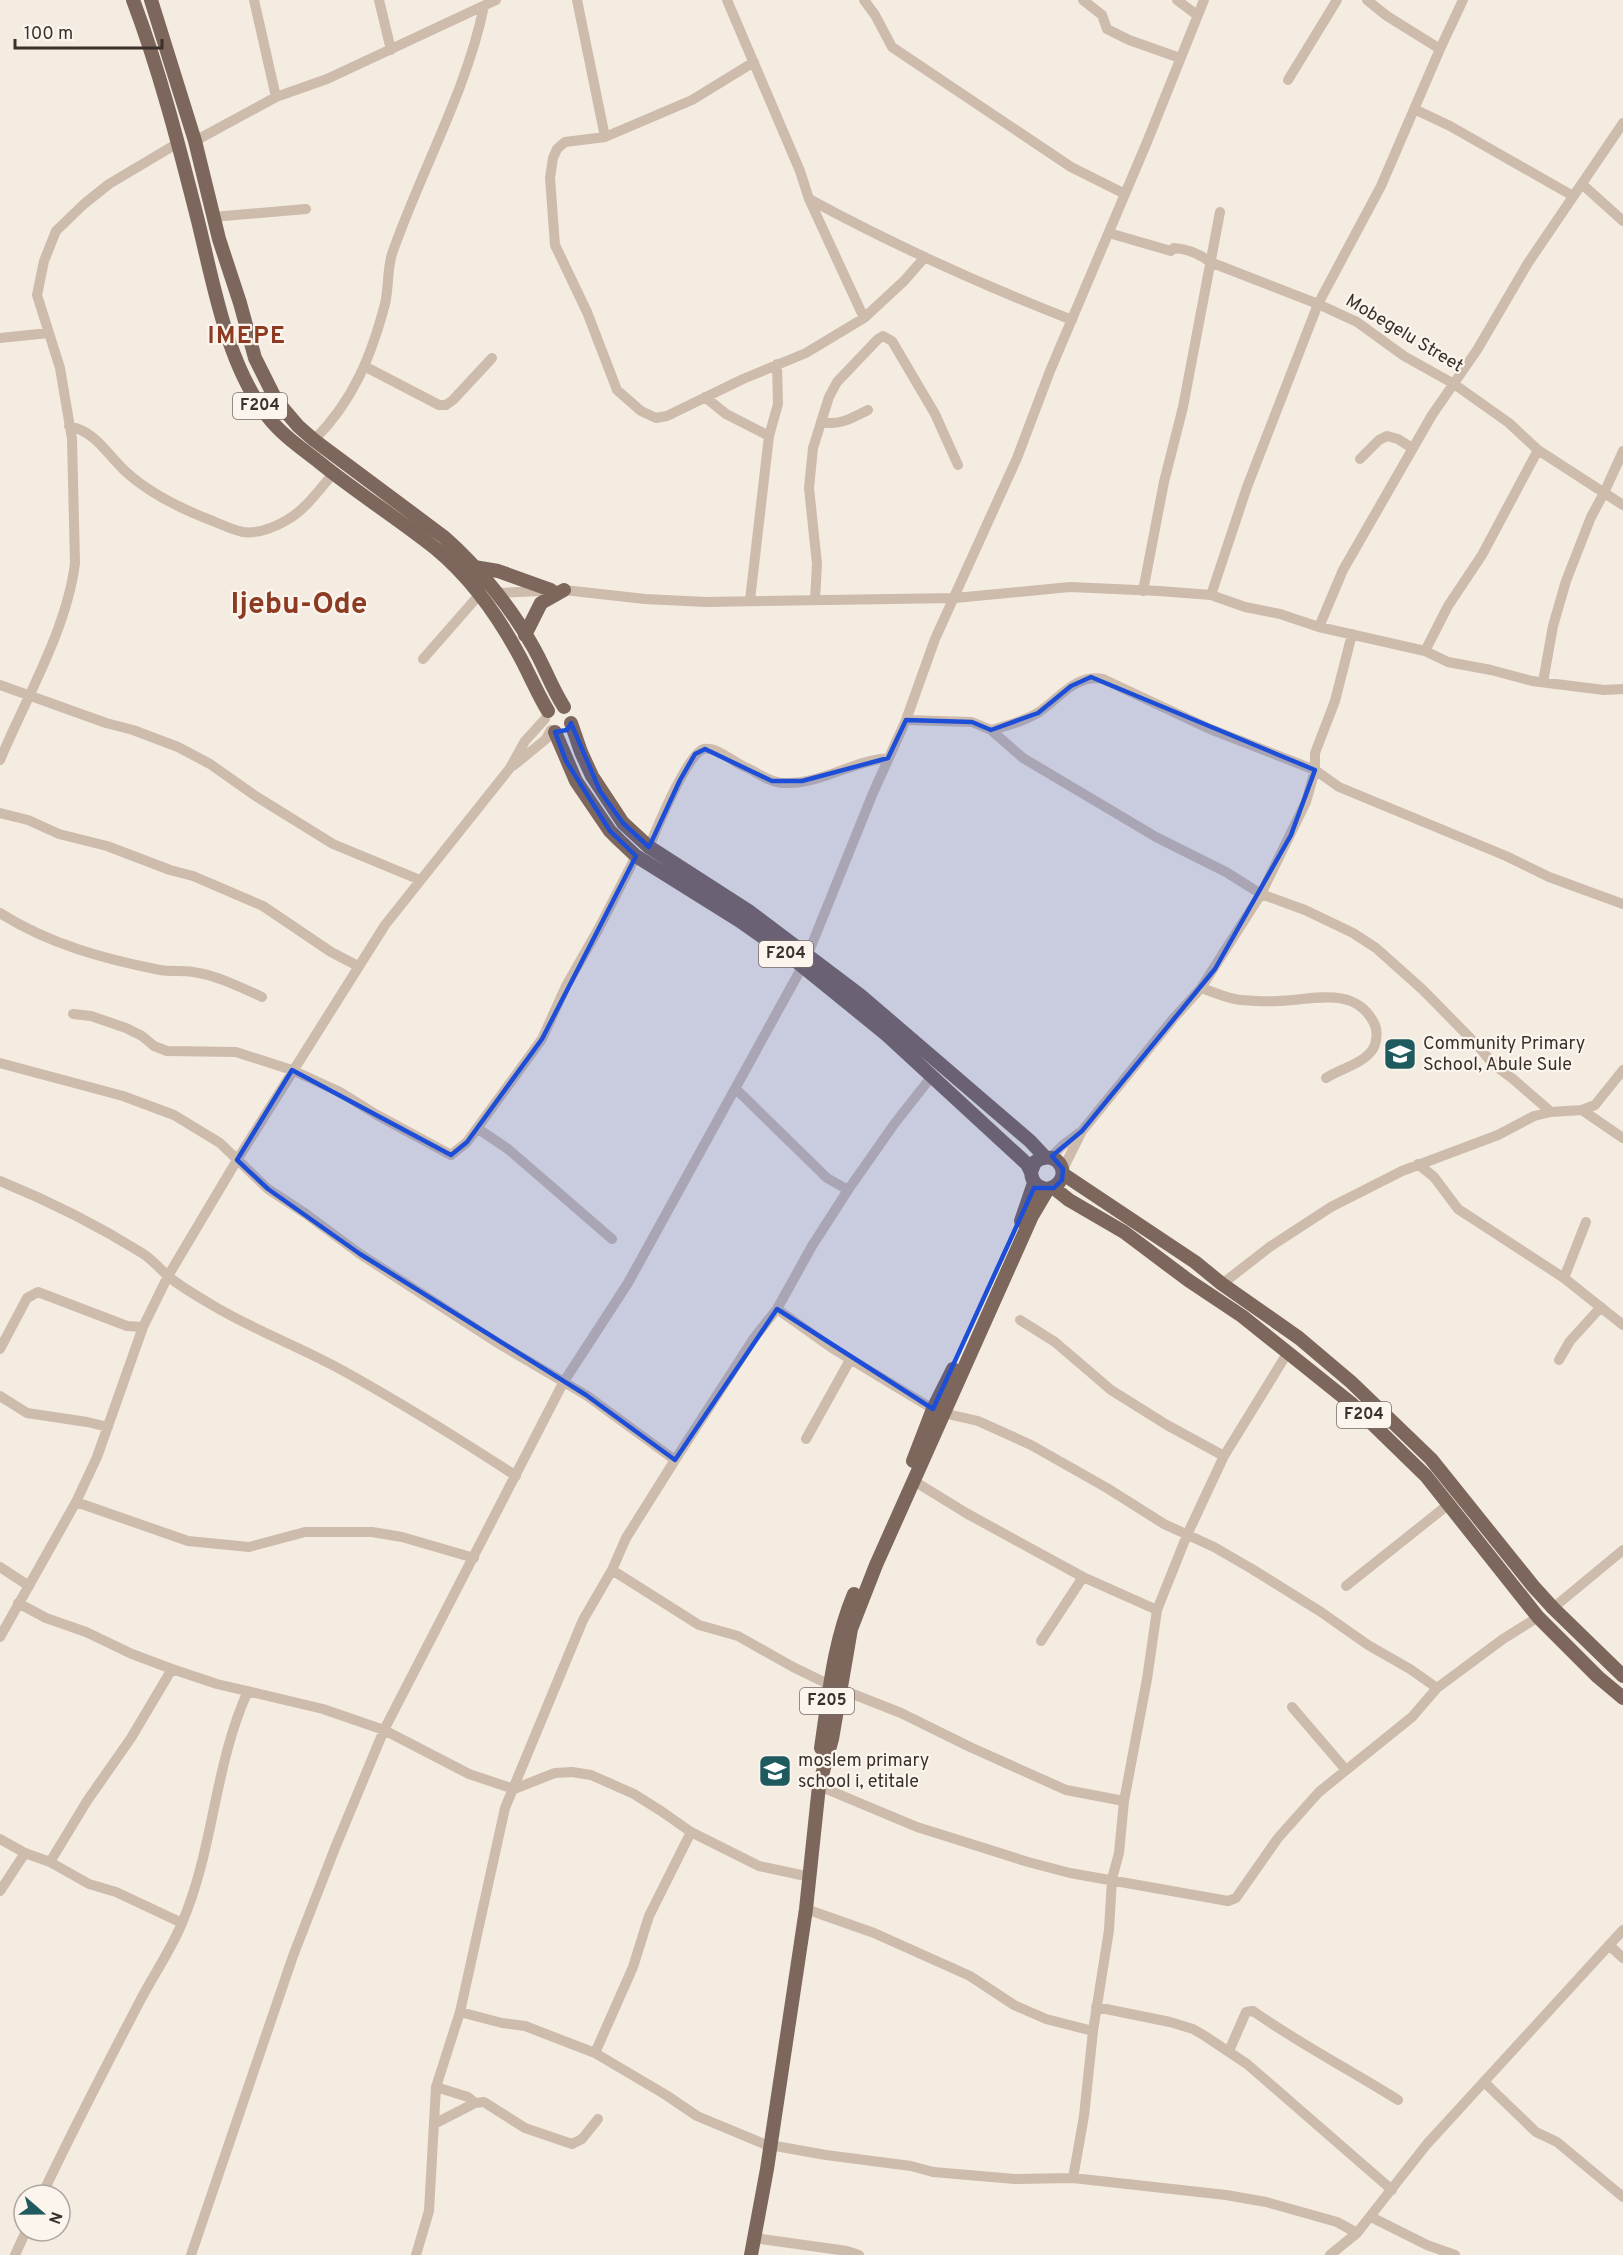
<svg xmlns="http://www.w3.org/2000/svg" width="1623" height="2255" font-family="Overpass,sans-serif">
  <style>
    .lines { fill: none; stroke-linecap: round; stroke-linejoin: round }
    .minor { stroke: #cdbbac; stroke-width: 10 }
    .major { stroke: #7d675c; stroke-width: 14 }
    .marked { fill: #1d4ed8; fill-opacity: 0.2; stroke: #1d4ed8; stroke-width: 4.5; stroke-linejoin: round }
    .labels { text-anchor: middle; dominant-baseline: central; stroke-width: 4.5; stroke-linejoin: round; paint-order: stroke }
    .shield { fill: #fbf5ee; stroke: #756b66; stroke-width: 1.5 }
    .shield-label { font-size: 16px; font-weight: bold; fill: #3b302b }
    .street-label { font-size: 18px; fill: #3b302b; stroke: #fbf5ee }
    .poi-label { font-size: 18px; fill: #3b302b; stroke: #fbf5ee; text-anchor: start }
    .district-label { font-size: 24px; font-weight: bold; letter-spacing: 1.5px; fill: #8c3b22; stroke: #fbf5ee }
    .town-label { font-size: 30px; font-weight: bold; fill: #8c3b22; stroke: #fbf5ee }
  </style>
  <rect width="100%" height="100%" fill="#f4ebe1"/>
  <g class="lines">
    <path class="minor" d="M254,0l22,97
      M379,0l12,50
      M577,0l28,137
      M727,0l73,171 9,28 55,119
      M864,0l11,15 17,32 179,120 54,27
      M1083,0l19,15 5,14 22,11 51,18
      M1177,0l20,15
      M1367,0l20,16 53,33
      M754,62l-62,38 -87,37 -40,5 -8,7 -4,9 -3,20 5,67 32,67 30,78 24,21 15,7 11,-2 76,-37 63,-26 58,-35 40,-37 21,-24
      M1288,80l49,-80
      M1414,109l36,17 123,70
      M195,141l81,-44 51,-18 169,-79
      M1583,185l40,36
      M809,199c85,46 173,86 263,121
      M213,217l93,-8
      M1109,233l62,18 3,-3c12,1 26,6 36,14l108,42 39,18 47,34 50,28 55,39 29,27 85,55
      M0,338l49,-5
      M364,366l75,39h7l7,-5 39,-42
      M705,397l21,17 43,22
      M821,422c19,4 31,-4 47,-12
      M69,426c27,6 37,27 56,45 25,23 56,38 88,50 9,4 20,9 30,11 15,2 32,-5 44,-12 18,-10 32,-30 45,-45
      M314,440c39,-39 57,-83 71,-136 4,-17 2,-34 7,-50 29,-84 74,-161 92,-248
      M1360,459l19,-19 8,-4 11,3 14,9
      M1143,591l21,-109 19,-75 37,-195
      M497,593l67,-3 81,9 61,3 249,-4 115,-11 89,4 52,4 34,12 35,7 39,13 106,24 23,11 43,8 41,11 72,9 19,-1
      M1211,595l36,-108 71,-183 63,-118 59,-137 23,-49
      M750,600l19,-164 9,-32 -1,-40
      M815,600l2,-36 -8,-76 4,-40 16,-51 8,-15 41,-43 5,-3 9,5 43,73 23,51
      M1319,627l24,-57 89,-155 45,-65 51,-87 95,-140
      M1425,651l23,-45 34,-51 56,-105
      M423,659l56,-64
      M1543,682l10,-56 13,-45 25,-64 13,-24 19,-42
      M0,685l106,38 27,7 45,17 32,17 44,31 79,49 87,36
      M906,720l66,2 19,8c15,-4 34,-9 48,-18 21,-14 36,-38 64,-33l107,50 105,41 24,17 167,69 43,21 74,27
      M991,730l32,28 133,79 70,35 35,22 44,16 48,23 23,15 47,42 56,57 14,17 20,15 38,33
      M0,760c26,-62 67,-131 75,-197l-3,-124 -12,-71 -23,-73 7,-34 12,-30 28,-27 25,-20 69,-41
      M513,766l33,-27 5,-9
      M0,813l28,7 31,14 48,12 63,24 23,6 70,30 68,46 27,14
      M649,847c7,-17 39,-96 55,-98 14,-2 29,13 41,18 12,5 25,16 38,16 37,2 69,-22 105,-25
      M0,913c49,31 104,46 160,57 11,2 22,0 33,2 23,3 47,15 69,25
      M808,954l65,-161 33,-73 29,-81 82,-181 33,-87 97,-229 57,-142
      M1201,988c13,4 27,11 40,12 12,1 25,2 37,1 34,-1 77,-16 96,22 4,7 3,19 -1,26 -11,16 -32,19 -47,29
      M73,1014l18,2 35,12 16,8 12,10 13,5 69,1 56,18 48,22 37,23 74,40 16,-13 75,-103 24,-53 33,-58 37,-72
      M0,1063l123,33 51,19 46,28 48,46 38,25 54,40 141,91 85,50 89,65
      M736,1089l91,89 21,12
      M1582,1110l41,28
      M477,1128l31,21 104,90
      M1051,1157l12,-12 16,-12
      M1418,1164l16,13 24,32 106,69 59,47
      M1063,1169l19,-38 91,-112 28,-31 60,-94 45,-92 9,-32v-17l20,-52 17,-67
      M0,1181c49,20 97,44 142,72 11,7 18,16 27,24 15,12 33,22 50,32 42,24 88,41 130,65 57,32 112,66 167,102
      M1564,1278l22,-56
      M1222,1284l49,-38 60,-39 71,-36 96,-36 36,-19 17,-4 31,-2 13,-5 28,-35
      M777,1309l55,39 101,61
      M1020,1320l35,22 56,48 56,35 57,31
      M0,1349l27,-51 11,-6 89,34 16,1
      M1559,1360l11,-19 31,-34
      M0,1396l27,17 60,9 21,5
      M943,1413l35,8 53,24 76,43 57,36 50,23 38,22 69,43 47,33 42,24 27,19
      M806,1439l44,-79
      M914,1481l52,32 117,64 74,33
      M76,1502l112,39 61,6 56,-15h67l30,5 72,21
      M0,1567l29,19
      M612,1570l87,55 39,11 55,31 37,18 71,28 69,34 96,43 58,11
      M1346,1586l103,-82
      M18,1603l28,15 40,14 46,22 40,15 45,15 106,25 61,21 85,44 45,15 41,-16 17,-1 19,3 43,19 27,17 30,21 68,34 42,9
      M1553,1608l70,-58
      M0,1637l76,-135 21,-45 46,-130 25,-51 69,-116 148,-235 125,-157 15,-27 20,-22
      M1041,1641l42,-64
      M1292,1707l54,63
      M819,1786l98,41 111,35 42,11 158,28 8,-3 42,-60 41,-46 93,-75 25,-29 66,-49 35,-22
      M0,1839l25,14 25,9 39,22 27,8 66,31
      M50,1862l37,-61 44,-63 41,-69
      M0,1891l25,-38
      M806,1909l68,24 96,43 44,29 32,14 47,12
      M1609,1945l14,13
      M1096,2007l74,15 23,7 12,7 42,28 145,126
      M460,2012l42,11 23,3 70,27 71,42 31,21 67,28 62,11 85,11 22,6 82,7 58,-1 153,17 40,7 71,20 20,11
      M1229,2051l17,-39 7,-1c47,33 97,59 145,89
      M595,2053l38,-86 16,-51 42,-84
      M1484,2082l52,50 21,10 66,55
      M436,2087l32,10 7,6
      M436,2123l39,-20 9,-1 41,26 47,16 10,-5 16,-20
      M1073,2178l11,-62 9,-85 16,-101 3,-51 7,-26 5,-52 23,-122 10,-69 30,-75 37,-79 64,-104
      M42,2195c31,-66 65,-131 99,-196 13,-25 30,-49 41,-76 32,-74 32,-158 66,-232
      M1371,2217l56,28 28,10
      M754,2238l93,13 12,4
      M15,2255l11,-24
      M191,2255l102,-299 42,-108 49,-118 179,-347 65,-100 174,-316
      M416,2255l13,-44 7,-124 24,-75 45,-204 78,-188 29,-50 14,-32 49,-78 79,-122 23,-29 35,-63 36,-56 47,-67 37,-47
      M1330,2255l27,-22 70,-89 196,-214"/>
    <path class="major" d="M133,0c26,69 45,142 63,213 17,66 29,149 72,204 14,18 33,31 51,45 37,30 78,56 116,86 34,28 63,68 84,107 10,18 18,38 29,56
      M151,0l44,141 24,98 21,64 15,55 21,42 22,26 16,14 130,97c34,30 66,69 88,108 12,20 19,42 32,62
      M474,567l24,4 53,19
      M525,635l16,-32 23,-13
      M571,723l10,29 11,24 31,47 26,24 101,65 110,83 170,146 15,16
      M555,732l21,49 34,50 9,9 17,16 104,65 51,36 96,78 140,129 4,8
      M1063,1174l132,88 27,22 77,54 52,44 80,77 102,127 20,22 70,68
      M1054,1188l15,12 55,32 64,48 54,36 110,88 74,72 112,141 60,60 25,21
      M1021,1221l13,-38
      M913,1461l20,-52 20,-40
      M821,1748c8,-53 12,-104 33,-154
      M751,2255l16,-86 39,-260 13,-123 13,-47 19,-110 25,-64 156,-349 16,-27c28,-8 11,-44 -13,-27l-4,10c1,11 7,16 17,17"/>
  </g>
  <path class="marked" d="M1091,677l224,93 -24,65 -76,134 -133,162 -30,25 11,13 -1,11 -8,8h-20l-101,221 -156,-100 -102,151 -89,-65 -226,-141 -92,-65 -31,-29 55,-90 159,85 16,-13 75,-103 94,-183 -26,-25 -44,-70 -11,-29 12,-2 4,-7 29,68 23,32 26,24 31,-67 15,-26 10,-5 67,32h30l86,-23 18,-38 66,2 19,8 47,-17 33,-27z"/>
  <defs>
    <symbol id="school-square" viewBox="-11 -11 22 22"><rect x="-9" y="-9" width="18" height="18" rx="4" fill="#1f5a5e" stroke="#fbf5ee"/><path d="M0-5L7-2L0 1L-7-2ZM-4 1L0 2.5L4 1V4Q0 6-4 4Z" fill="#fff"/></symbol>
  </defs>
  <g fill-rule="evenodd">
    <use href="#school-square" x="1381" y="1035" width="38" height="38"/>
    <use href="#school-square" x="756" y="1752" width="38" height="38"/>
  </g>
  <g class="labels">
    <g class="shield">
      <rect x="233" y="393" width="54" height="26" rx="4.5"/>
      <rect x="759" y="941" width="54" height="26" rx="4.5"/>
      <rect x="1337" y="1402" width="54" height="26" rx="4.5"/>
      <rect x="800" y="1688" width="54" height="26" rx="4.5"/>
    </g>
    <g class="shield-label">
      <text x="260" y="406">F204</text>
      <text x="786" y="954">F204</text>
      <text x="1364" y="1415">F204</text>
      <text x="827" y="1701">F205</text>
    </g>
    <g class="street-label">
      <text transform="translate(1404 334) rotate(31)">Mobegelu Street</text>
    </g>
    <g class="poi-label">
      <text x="1423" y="1044">Community Primary<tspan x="1423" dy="21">School, Abule Sule</tspan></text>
      <text x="798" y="1761">moslem primary<tspan x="798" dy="21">school i, etitale</tspan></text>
    </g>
    <g class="district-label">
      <text x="247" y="337">IMEPE</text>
    </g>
    <g class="town-label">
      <text x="299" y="605">Ijebu-Ode</text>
    </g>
  </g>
  <g transform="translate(42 2213) rotate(110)"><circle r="28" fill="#fbf5ee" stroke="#aea6a0" stroke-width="1.5"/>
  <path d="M0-4.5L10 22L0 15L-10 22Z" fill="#1f5a5e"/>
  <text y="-9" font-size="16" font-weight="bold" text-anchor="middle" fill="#3b302b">N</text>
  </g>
  <path d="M15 39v9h147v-9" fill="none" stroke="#3b302b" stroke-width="3"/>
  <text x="24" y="39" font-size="18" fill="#3b302b" stroke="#fbf5ee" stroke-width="4.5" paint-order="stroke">100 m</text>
</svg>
